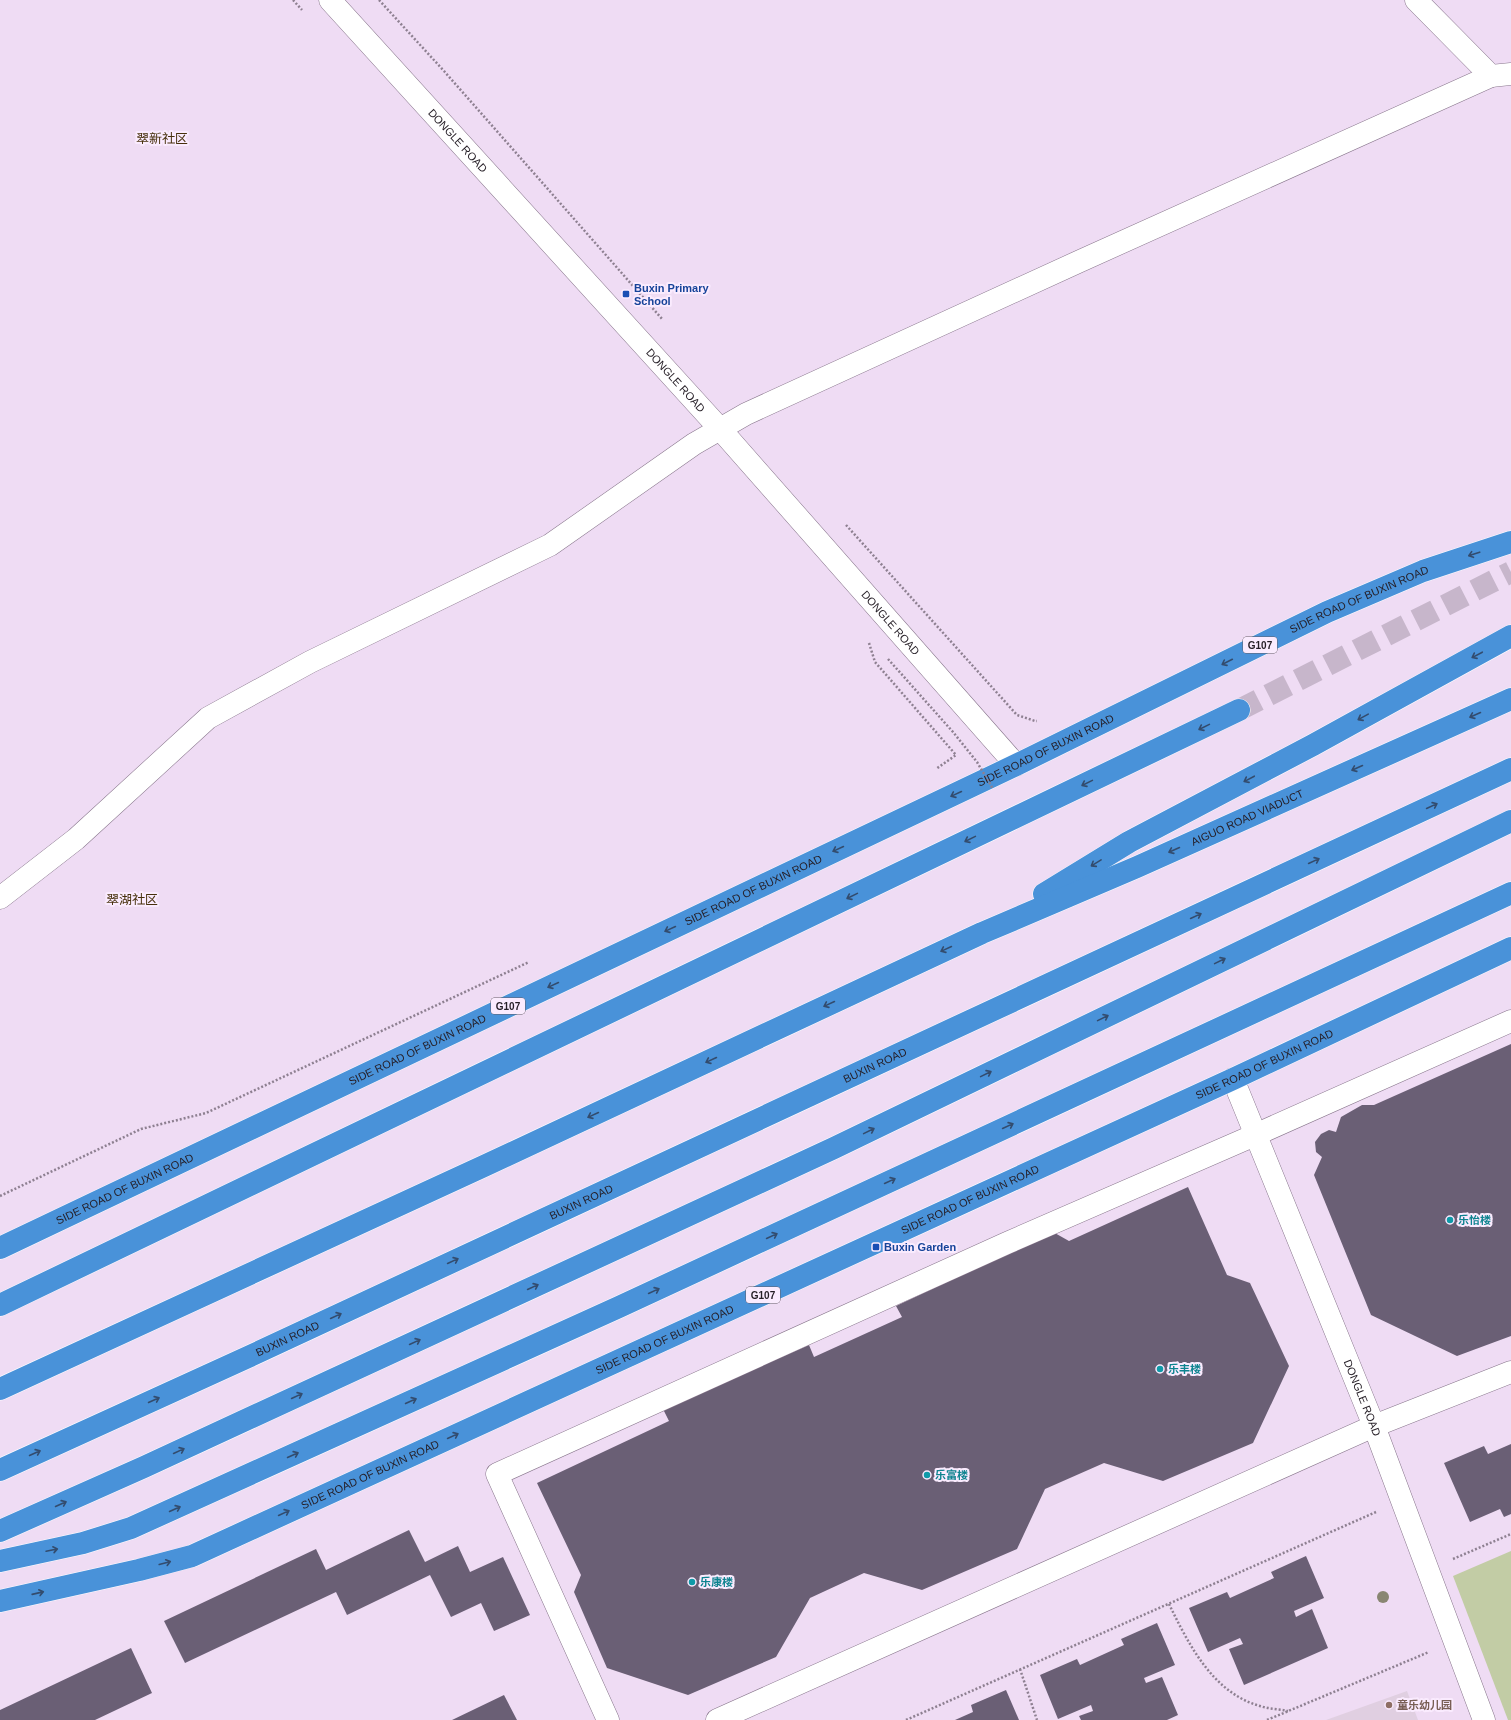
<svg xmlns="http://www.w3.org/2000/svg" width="1511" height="1720" font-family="Helvetica,'Noto Sans SC',sans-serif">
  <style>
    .education { fill: #e0cfe1 }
    .green { fill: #c2cca5 }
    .building { fill: #6a5f75 }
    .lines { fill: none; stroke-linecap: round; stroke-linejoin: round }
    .highway-tunnel { stroke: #c7b6cb; stroke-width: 22; stroke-dasharray: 22 11; stroke-linecap: butt }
    .minor-casing { stroke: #88768c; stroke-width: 23 }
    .highway-casing { stroke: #fff; stroke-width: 23 }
    .path { stroke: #8e8091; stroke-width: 2.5; stroke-dasharray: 2 2; stroke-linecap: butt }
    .minor { stroke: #fff; stroke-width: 22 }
    .highway { stroke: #4992d9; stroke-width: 22 }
    .path-bridge { stroke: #8e8091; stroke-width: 2.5; stroke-dasharray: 2 2; stroke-linecap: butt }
    .tree { fill: #898672 }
    .oneway { stroke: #334c6e }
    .transit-dot { fill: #1a4fb4; stroke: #faebfe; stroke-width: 1.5 }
    .culture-dot { fill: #0f9aa8; stroke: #faebfe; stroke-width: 1.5 }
    .education-dot { fill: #8d6e63; stroke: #faebfe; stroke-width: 1.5 }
    .labels { text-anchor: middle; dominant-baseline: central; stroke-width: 4; stroke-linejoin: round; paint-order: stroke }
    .shield { fill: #faebfe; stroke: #655c67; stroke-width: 1 }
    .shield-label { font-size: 10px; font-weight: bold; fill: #251e26 }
    .street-label { font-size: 11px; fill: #251e26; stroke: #faebfe }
    .transit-label { font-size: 11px; font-weight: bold; fill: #164399; stroke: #faebfe; text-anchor: start }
    .culture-label { font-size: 11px; font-weight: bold; fill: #0d838f; stroke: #faebfe; text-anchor: start }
    .education-label { font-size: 11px; font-weight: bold; fill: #785e54; stroke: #faebfe; text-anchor: start }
    .quarter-label { font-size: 13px; fill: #47300c; stroke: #faebfe }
  </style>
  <rect width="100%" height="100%" fill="#efdcf4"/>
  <path class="education" d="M1407,1691l11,29h-92z"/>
  <path class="green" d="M1511,1551v169h-3l-55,-144z"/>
  <path class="building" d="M1511,1044v292l-54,20 -86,-41 -57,-140 8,-18 -6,-5 -1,-10 6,-8 8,-4 7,2 5,-15 21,-12h12z
    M1188,1187l39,88 23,8 39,83 -36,77 -90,38 -59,-18 -59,26 -28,60 -95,41 -58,-17 -54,25 -34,59 -88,38 -81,-27 -33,-76 7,-17 -44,-92 132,-62 -6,-12 146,-64 5,12 88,-40 -6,-11 157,-74 16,9z
    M1511,1444v70l-7,3 -4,-8 -30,13 -26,-59 40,-17 4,8z
    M409,1530l16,32 33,-16 12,26 33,-15 27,58 -36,16 -13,-28 -30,14 -21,-42 -83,40 -11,-23 -151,71 -21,-42 152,-72 10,21z
    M1306,1556l18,42 -30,13 2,6 16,-8 16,39 -84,37 -15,-36 14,-5 -3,-6 -32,14 -19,-44 38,-16 3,6 44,-20 -3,-6z
    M1157,1623l18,42 -31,13 2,5 16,-6 16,38 -11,5h-86l-2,-4 14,-5 -2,-6 -33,14 -18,-44 37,-16 3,6 44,-20 -3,-6z
    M131,1648l21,45 -57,27h-95v-10z
    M1006,1690l13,30h-64l18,-8 -2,-7z
    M504,1695l13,25h-65z"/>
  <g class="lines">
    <path class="highway-tunnel" d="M1239,710l272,-138"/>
    <defs>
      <g id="minor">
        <path id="s1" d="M330,0l391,430 295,335"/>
        <path d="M1416,0l75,76 20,-2"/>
        <path d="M0,898l76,-59 132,-121 102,-56 240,-117 144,-101 52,-30 332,-152 413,-186"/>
        <path id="s2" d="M1233,1079l141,347 110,294"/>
        <path d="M608,1720l-111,-246 510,-231 248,-108 256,-114"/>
        <path d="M717,1720l657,-294 137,-54"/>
      </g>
      <g id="highway">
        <path d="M1044,894l85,-52 184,-97 198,-109"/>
        <path id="s3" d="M0,1248l1016,-483 311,-153 96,-41 88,-29"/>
        <path d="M0,1305l1239,-595"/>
        <path id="s4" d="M0,1389l484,-223 498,-233 155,-66 374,-168"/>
        <path id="s5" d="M0,1470l248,-113 1263,-588"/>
        <path d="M0,1531l144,-64 690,-319 677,-327"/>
        <path d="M0,1561l83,-18 48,-15 488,-221 892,-414"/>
        <path id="s6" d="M0,1601l139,-31 53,-14 1041,-477 278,-131"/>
      </g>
    </defs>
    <use href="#minor" class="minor-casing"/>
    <use href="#highway" class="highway-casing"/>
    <path class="path" d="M293,0l9,10
      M379,0l65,71 219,249
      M846,525l171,190 18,6h2
      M869,643l6,19 81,93 -20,14
      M0,1196l141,-67 65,-16 323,-151
      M1453,1559l58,-25
      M1169,1604c20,41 44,89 91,102 9,3 19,3 28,5
      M1020,1669l17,51
      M906,1720l470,-208
      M1267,1720l162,-68"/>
    <use href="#minor" class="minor"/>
    <use href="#highway" class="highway"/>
    <path class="path-bridge" d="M888,659l65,73 24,30 16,27"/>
  </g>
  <circle class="tree" cx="1383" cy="1597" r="6"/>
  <defs><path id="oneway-shaft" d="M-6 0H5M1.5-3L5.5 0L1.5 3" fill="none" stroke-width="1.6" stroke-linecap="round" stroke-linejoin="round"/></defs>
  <g class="oneway">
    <use href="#oneway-shaft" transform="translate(1474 554) rotate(162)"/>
    <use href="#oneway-shaft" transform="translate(1477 655) rotate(152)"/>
    <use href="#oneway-shaft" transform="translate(1227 662) rotate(153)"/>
    <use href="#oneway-shaft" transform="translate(1475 715) rotate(156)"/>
    <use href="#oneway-shaft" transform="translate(1363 717) rotate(151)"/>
    <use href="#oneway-shaft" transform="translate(1204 727) rotate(154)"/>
    <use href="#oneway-shaft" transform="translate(1357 768) rotate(156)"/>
    <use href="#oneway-shaft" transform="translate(1249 779) rotate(152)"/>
    <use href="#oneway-shaft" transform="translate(1087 783) rotate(154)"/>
    <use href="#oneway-shaft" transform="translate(956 794) rotate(155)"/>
    <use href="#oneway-shaft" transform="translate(1432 806) rotate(-25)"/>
    <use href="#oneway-shaft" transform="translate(970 839) rotate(154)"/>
    <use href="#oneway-shaft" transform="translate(838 849) rotate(155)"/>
    <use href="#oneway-shaft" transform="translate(1174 850) rotate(156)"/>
    <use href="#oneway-shaft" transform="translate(1314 861) rotate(-25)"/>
    <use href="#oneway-shaft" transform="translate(1096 863) rotate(148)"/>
    <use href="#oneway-shaft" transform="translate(852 896) rotate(154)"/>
    <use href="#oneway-shaft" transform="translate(1196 916) rotate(-25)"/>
    <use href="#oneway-shaft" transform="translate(670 929) rotate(155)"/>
    <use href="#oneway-shaft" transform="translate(946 949) rotate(155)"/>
    <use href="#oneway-shaft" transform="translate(1220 961) rotate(-26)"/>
    <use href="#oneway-shaft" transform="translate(553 985) rotate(155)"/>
    <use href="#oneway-shaft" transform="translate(829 1004) rotate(155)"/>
    <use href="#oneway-shaft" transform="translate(1103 1018) rotate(-26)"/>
    <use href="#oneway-shaft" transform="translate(711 1060) rotate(155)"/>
    <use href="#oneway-shaft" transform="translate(986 1074) rotate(-26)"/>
    <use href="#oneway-shaft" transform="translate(593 1115) rotate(155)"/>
    <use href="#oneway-shaft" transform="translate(1008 1126) rotate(-25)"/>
    <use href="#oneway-shaft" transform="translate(869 1131) rotate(-26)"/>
    <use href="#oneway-shaft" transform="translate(890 1181) rotate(-25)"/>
    <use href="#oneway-shaft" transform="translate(772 1236) rotate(-25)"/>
    <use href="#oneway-shaft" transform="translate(453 1261) rotate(-25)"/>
    <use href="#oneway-shaft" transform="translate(533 1287) rotate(-25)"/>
    <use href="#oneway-shaft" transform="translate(654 1291) rotate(-25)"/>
    <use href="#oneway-shaft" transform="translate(336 1316) rotate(-25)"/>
    <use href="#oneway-shaft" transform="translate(415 1342) rotate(-25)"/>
    <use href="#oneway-shaft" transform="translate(297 1396) rotate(-25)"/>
    <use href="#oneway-shaft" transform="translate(154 1400) rotate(-24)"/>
    <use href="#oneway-shaft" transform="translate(411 1401) rotate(-24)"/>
    <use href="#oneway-shaft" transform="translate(453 1436) rotate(-25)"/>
    <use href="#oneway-shaft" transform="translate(179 1451) rotate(-25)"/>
    <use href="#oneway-shaft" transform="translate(35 1453) rotate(-24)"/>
    <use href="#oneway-shaft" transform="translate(293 1455) rotate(-24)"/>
    <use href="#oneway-shaft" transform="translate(61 1504) rotate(-24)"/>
    <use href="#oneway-shaft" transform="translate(175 1509) rotate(-24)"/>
    <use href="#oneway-shaft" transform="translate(284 1513) rotate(-25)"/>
    <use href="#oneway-shaft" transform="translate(52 1550) rotate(-12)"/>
    <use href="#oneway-shaft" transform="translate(165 1563) rotate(-15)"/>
    <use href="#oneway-shaft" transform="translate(38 1593) rotate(-13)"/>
  </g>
  <g class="transit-dot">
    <rect x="622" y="290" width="8" height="8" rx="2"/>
    <rect x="872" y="1243" width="8" height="8" rx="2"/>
  </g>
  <g class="culture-dot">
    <circle cx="1450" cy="1220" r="4"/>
    <circle cx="1160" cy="1369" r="4"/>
    <circle cx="927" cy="1475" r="4"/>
    <circle cx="692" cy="1582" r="4"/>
  </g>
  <circle class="education-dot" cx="1389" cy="1705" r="4"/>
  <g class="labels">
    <g class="shield">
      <rect x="1243" y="637" width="34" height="16" rx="3"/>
      <rect x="491" y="998" width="34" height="16" rx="3"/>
      <rect x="746" y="1287" width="34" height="16" rx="3"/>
    </g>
    <g class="shield-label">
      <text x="1260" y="645">G107</text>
      <text x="508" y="1006">G107</text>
      <text x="763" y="1295">G107</text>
    </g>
    <g class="street-label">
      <text stroke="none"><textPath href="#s1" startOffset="190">DONGLE ROAD</textPath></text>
      <text stroke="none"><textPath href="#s1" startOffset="514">DONGLE ROAD</textPath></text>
      <text stroke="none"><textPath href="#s3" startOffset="1506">SIDE ROAD OF BUXIN ROAD</textPath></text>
      <text stroke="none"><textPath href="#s1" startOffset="838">DONGLE ROAD</textPath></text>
      <text stroke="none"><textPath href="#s3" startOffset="1158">SIDE ROAD OF BUXIN ROAD</textPath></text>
      <text stroke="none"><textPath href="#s4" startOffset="1372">AIGUO ROAD VIADUCT</textPath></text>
      <text stroke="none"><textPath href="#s3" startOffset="834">SIDE ROAD OF BUXIN ROAD</textPath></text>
      <text stroke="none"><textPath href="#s3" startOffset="462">SIDE ROAD OF BUXIN ROAD</textPath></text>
      <text stroke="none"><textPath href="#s6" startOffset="1377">SIDE ROAD OF BUXIN ROAD</textPath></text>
      <text stroke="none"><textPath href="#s5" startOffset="964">BUXIN ROAD</textPath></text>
      <text stroke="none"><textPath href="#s3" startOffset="138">SIDE ROAD OF BUXIN ROAD</textPath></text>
      <text stroke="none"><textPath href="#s6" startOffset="1053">SIDE ROAD OF BUXIN ROAD</textPath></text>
      <text stroke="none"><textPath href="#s5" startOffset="640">BUXIN ROAD</textPath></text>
      <text stroke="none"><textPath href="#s5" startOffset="316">BUXIN ROAD</textPath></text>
      <text stroke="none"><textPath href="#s6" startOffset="717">SIDE ROAD OF BUXIN ROAD</textPath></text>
      <text stroke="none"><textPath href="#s2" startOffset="344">DONGLE ROAD</textPath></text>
      <text stroke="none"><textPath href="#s6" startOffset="393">SIDE ROAD OF BUXIN ROAD</textPath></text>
    </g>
    <g class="transit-label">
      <text x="634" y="288">Buxin Primary<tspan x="634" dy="13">School</tspan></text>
      <text x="884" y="1247">Buxin Garden</text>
    </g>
    <g class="culture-label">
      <text x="1458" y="1220">乐怡楼</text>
      <text x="1168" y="1369">乐丰楼</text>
      <text x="935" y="1475">乐富楼</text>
      <text x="700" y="1582">乐康楼</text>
    </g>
    <g class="education-label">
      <text x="1397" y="1705">童乐幼儿园</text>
    </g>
    <g class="quarter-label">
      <text x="162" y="138">翠新社区</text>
      <text x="132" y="899">翠湖社区</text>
    </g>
  </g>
</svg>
